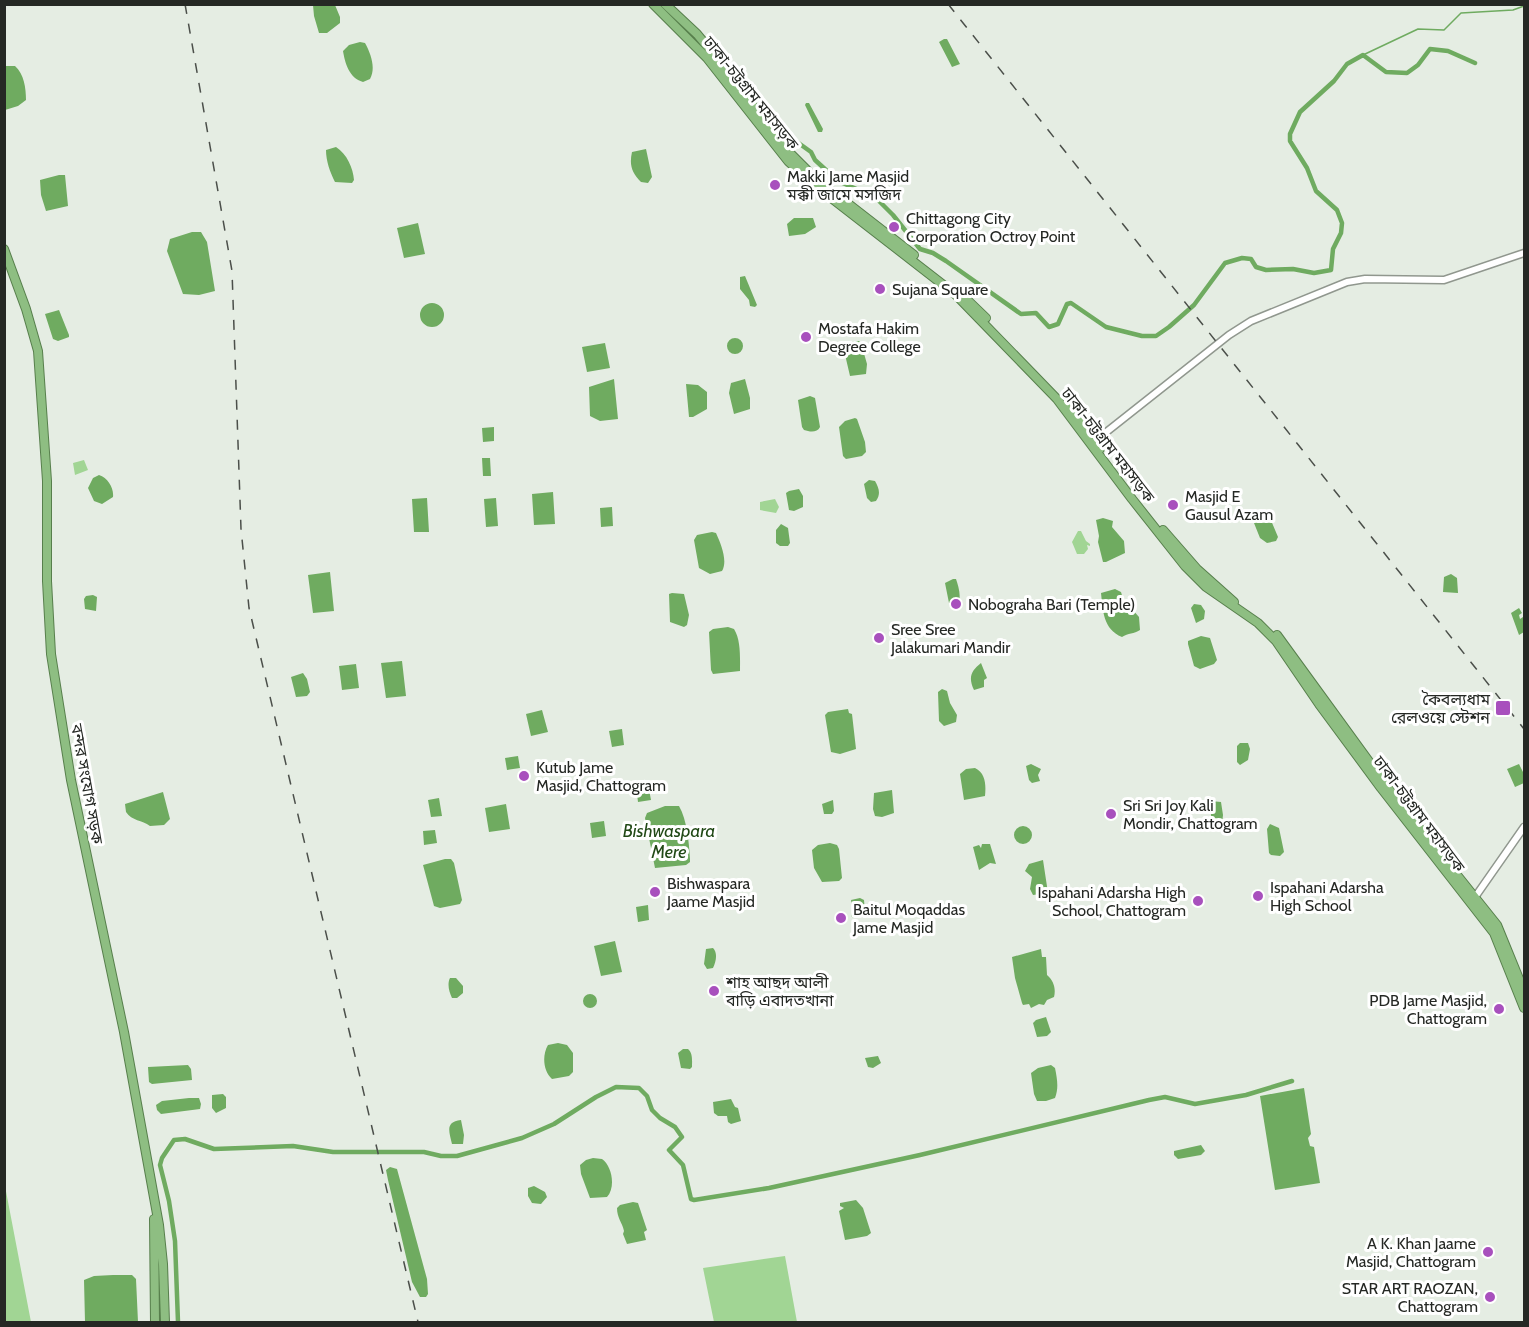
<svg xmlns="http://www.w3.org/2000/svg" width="1529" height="1327" font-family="Cabin,'Noto Sans Bengali',sans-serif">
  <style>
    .green { fill: #a1d594 }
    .water { fill: #6fab60 }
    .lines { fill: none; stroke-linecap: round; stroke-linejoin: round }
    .stream { stroke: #6fab60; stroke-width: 1.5 }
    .canal { stroke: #6fab60; stroke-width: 4.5 }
    .tertiary-casing { stroke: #90978e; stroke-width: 9 }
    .trunk-casing { stroke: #577f4c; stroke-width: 10 }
    .tertiary { stroke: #fff; stroke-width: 6 }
    .trunk { stroke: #8ebe82; stroke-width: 8 }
    .rail { stroke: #4b4f4a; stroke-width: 1.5; stroke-dasharray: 10 10; stroke-linecap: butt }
    .poi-dot { fill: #a850bd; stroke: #fff; stroke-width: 2 }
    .labels { text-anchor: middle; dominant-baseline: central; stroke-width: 6; stroke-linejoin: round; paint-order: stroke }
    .street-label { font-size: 16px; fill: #252824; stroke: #fff }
    .poi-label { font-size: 16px; fill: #252824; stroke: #fff; text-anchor: start }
    .water-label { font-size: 18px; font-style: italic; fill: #214916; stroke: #fff }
  </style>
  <rect width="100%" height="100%" fill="#e5ede3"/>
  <path class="green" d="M84,460l4,10 -13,5 -2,-12z
    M775,499l4,8 -3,6 -16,-3v-8z
    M1078,531h3l5,10 4,3v2l-3,-1 1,4 -4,5h-7l-5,-12z
    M5,1186l26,136h-26z
    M785,1256l12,66h-83l-11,-54z"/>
  <path class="water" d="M313,5h22l5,12v6l-13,10h-8l-5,-17z
    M944,39h3l13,25 -8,3 -13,-25z
    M360,42l5,1c6,11 11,25 5,36l-7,3c-14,-4 -18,-19 -20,-31l6,-6z
    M4,66h11c9,8 11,22 11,34l-8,6 -13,4z
    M806,103h3l14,26 -1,3h-4l-13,-27z
    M336,147c11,7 17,21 18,33l-2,3 -17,-1c-5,-10 -9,-21 -9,-32z
    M646,149l6,28 -4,6 -7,-1c-9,-9 -12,-17 -9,-30z
    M59,175h6l3,31 -22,5 -5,-16 -1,-15z
    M794,218h19l3,9 -11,7 -16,2 -2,-12z
    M418,223l7,31 -21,4 -7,-30z
    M192,232h9l6,10 8,49 -16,4 -16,-1 -16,-43 3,-12z
    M745,276l12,29 -2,2 -5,-1 -1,-6 -9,-11v-12z
    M420 315a12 12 0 1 1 24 0a12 12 0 1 1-24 0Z
    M59,310l10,25v2l-11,4 -5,-2 -8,-25z
    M727 346a8 8 0 1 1 16 0a8 8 0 1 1-16 0Z
    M852,341h7l2,2 6,21 -1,10 -16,2 -7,-30 1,-3z
    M605,343l5,25 -23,4 -5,-25z
    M614,379l4,40 -18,2 -10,-5 -1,-29z
    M745,379l5,19v11l-16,5 -5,-21 2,-10z
    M686,384l12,1 9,7v17l-14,8h-4z
    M810,396l5,2 5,29c-3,6 -10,5 -16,3l-2,-3 -4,-27z
    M855,418l2,1 8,23 1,10 -4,4 -16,3 -3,-3 -4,-29 6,-6z
    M494,427v14l-11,1 -1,-14z
    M482,458h8l1,18h-8z
    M99,475c9,3 15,13 14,22l-11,7 -8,-3 -6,-13 5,-10z
    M869,480l6,1c4,7 6,13 1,20l-5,1 -4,-4 -3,-14z
    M799,489l4,7v11l-9,4 -5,-1 -3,-17 3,-2z
    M553,492l2,32 -21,1 -2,-31z
    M427,498l2,34h-15l-2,-33z
    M496,498l2,28 -12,1 -2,-28z
    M612,507l1,19 -12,1 -1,-19z
    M1103,518l10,3 -1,6 12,14 1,12 -19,9h-3l-5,-20 1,-6 -3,-16z
    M1270,518l8,19 -2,4 -9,2 -7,-5 -6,-15z
    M781,524l7,4 2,15 -2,3h-8l-4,-3v-13z
    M712,532l4,1c5,11 12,28 6,38l-12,3 -11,-6 -5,-28 3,-5z
    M330,572l4,39 -21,2 -5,-38z
    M1451,574l6,4 1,15 -15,-1 1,-15z
    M953,579h3c2,6 5,15 3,22l-10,2 -4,-20z
    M1115,589l6,3 5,17h6l7,8 1,13c-6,4 -12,3 -18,7 -19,-8 -19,-26 -21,-44z
    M672,593l12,1 5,21 -2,10 -3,2 -14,-5 -1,-28z
    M86,596l7,-1 4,2 -1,14 -11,-2 -1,-10z
    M1194,604l7,1 4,6 -1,8 -8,4 -5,-15z
    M1519,608l3,5 -3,2 1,4 3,-2 1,15 -5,3 -8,-22z
    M728,627l6,2c7,11 6,29 6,42l-27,3 -2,-4 -2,-38 4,-3z
    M1201,636l9,2 7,22 -3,4 -14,5 -6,-3 -6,-22v-3z
    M902,639l10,10 2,6h-12l-4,-7z
    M402,661l4,35 -20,2 -5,-35z
    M981,663l6,15 -3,2v7l-10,3c-6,-13 -3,-19 7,-27z
    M356,664l3,24 -17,2 -3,-24z
    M303,673l4,6 3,13 -3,4 -11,1 -5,-20z
    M942,689l5,2 3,12 7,12 -1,7 -12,4 -5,-5 -1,-29z
    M848,709l1,4 3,1 4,35 -16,5 -9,-2 -6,-37 3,-3z
    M542,710l6,22 -17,4 -5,-22z
    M622,729l2,16 -12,2 -3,-16z
    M1240,743h8l2,6 -2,11 -8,5 -3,-3v-16z
    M518,756l2,12 -13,2 -2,-12z
    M1031,764l10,5 -3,6 2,6 -8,2 -3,-3 -3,-14z
    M1519,764l5,10v9l-9,4 -8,-18z
    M975,768c11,5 11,18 10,28l-21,4 -4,-26 6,-5z
    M648,784l3,16 -13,2 -2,-16z
    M892,790l2,23 -12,4 -7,-1 -2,-7 1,-16z
    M163,792l7,27 -6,6 -14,1c-8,-6 -18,-5 -24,-14l-1,-8z
    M439,798l3,18 -11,1 -3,-17z
    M833,800l1,11 -2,3h-8l-2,-10z
    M1211,801l10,1 2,13 -1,9 -6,1 -4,-2 -2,-16z
    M506,804l4,25 -21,3 -4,-24z
    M665,806h14c8,14 10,36 11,53v3l-4,3 -31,3 -10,-50 2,-5z
    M604,821l2,15 -14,2 -2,-15z
    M1270,824l9,4 5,24 -4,4 -9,-1 -2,-2 -2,-24z
    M1014 835a9 9 0 1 1 18 0a9 9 0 1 1-18 0Z
    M435,830l2,13 -13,2 -1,-14z
    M830,843l7,2 2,4 3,29 -3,3 -17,1 -8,-14 -2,-18 6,-5z
    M982,844h8l6,20 -6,-1 -11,7 -6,-23 6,-2 2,3z
    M445,859h6l3,4 8,37 -2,4 -20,4 -6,-2 -11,-41z
    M1043,860l5,33 -15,2 -3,-6 2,-12 -7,-6 4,-7z
    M860,898l4,2 1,12 -12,6 -2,-2 2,-6 -2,-10z
    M648,905l1,15 -11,2 -2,-15z
    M615,941l7,31 -21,4 -7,-30z
    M713,948c5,5 3,14 0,20l-6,1 -3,-5 2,-15z
    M1041,949l1,8h4l1,18c7,6 9,14 7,22l-7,3 -3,5 -5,-1 -8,4 -2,-4 -6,1 -1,-2 -7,-25 -3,-21z
    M450,978h6l7,8v7l-6,5h-5c-3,-6 -5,-14 -2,-20z
    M583 1001a7 7 0 1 1 14 0a7 7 0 1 1-14 0Z
    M1046,1017l5,15 -4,4 -10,1 -4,-14 3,-3z
    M558,1043l9,2 6,8v19l-4,4 -17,3c-9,-8 -10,-24 -4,-34z
    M683,1049h5c5,4 4,12 4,18l-2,2 -9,-1 -3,-15z
    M878,1056l3,7 -8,5 -5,-1 -3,-9z
    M188,1065l3,4 1,11 -40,4 -3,-2 -1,-15z
    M1051,1065l4,3c2,10 4,20 0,30l-9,3h-9l-3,-7 -3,-21 7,-5z
    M1304,1088l7,46 -3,4 2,8 4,1 6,36 -45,7 -15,-94z
    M223,1094l3,3v11l-10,5 -4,-5v-13z
    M189,1098h10l2,6 -1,5 -39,5 -4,-4 -1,-5 6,-4z
    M731,1099l4,8 3,1 3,13 -10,3 -3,-2 -1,-6h-9l-4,-3 -1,-11z
    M461,1120l3,15 -1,9h-11c-3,-13 -7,-22 9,-24z
    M1201,1145l4,6 -4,4 -23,4 -4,-4v-4z
    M593,1158l9,1c10,7 14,28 5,38l-17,1 -9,-24 -1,-9 6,-5z
    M390,1167l7,2 30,110 1,15 -2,3h-6l-8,-15 -24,-102 -2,-10z
    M534,1186l11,6 2,5 -6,7 -9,-1 -4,-7v-8z
    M856,1200l7,8 8,25 -4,3 -22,4 -6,-29 5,-3 -4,-2v-3z
    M633,1202l5,1 9,27 -3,2 2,8 -19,4 -4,-10 1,-3c-2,-9 -7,-13 -7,-23l3,-3z
    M113,1275h19l4,4 2,43h-53l-1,-42 10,-4z"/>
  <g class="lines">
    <path class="stream" d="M1363,55l55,-26 26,1 17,-17 52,-3 11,-4"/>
    <path class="canal" d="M779,129l32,23 4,8 23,21 37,16 18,18 27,34 13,4 13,8 75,53 15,-1 13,14 9,-3 9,-20 4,-1 35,24 36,9h14l13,-9 25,-22 31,-42 17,-5 9,1 5,8 10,3 27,-1 21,4 17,-3 2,-21 8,-16 1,-10 -5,-13 -21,-19 -9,-23 -17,-27v-7l10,-22 34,-31 13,-17 16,-9 23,17 21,1 11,-8 12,-16 18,2 27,12
      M178,1322l-3,-81 -6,-40 -9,-36 2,-7 12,-18 11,-1 29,10 79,-3 40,6h91l17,4h16l65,-18 32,-14 42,-27 20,-10 23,1 8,8 5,14 8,8 15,9 7,10 -13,13 14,15 8,34 3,1 75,-12 151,-33 229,-55 16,-3 30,7 51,-9 46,-14"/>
    <defs>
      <path id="tertiary" d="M1095,441l134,-106 22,-14 96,-39 18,-3 79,1 80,-27
        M1473,900l51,-73"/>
      <path id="trunk" d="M653,4l54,54 81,103 24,22 143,111 102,105 75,100 53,67 21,21 52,36 18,18 43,63 62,84 113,145 30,75
        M665,4l32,30 24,29 63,84 31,31 99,77
        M4,249l22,60 12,42 9,130v100l4,73 20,126 53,252 35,193 4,39 2,58
        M958,291l28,27
        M1069,408l31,41
        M1163,530l34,39 37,33
        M1277,635l120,165 100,125 27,66
        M154,1219l1,103"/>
    </defs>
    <use href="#tertiary" class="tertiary-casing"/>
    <use href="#trunk" class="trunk-casing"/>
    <use href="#tertiary" class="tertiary"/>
    <use href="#trunk" class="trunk"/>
    <path class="rail" d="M185,4l47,267 9,258 8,79 169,714
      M948,4l576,725"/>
  </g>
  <g class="poi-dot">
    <circle cx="775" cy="185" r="6"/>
    <circle cx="894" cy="227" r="6"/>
    <circle cx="880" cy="289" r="6"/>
    <circle cx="806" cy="337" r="6"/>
    <circle cx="1173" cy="505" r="6"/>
    <circle cx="956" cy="604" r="6"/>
    <circle cx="879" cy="638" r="6"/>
    <rect x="1495" y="700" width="16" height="16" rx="3"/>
    <circle cx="524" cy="776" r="6"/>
    <circle cx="1111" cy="814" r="6"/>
    <circle cx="655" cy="892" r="6"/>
    <circle cx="1258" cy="896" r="6"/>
    <circle cx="1198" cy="901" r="6"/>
    <circle cx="841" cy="918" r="6"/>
    <circle cx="714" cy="991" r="6"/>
    <circle cx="1499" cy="1009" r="6"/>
    <circle cx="1488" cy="1252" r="6"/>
    <circle cx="1490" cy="1297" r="6"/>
  </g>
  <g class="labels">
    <g class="street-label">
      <text transform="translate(751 93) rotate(51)">ঢাকা-চট্টগ্রাম মহাসড়ক</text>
      <text transform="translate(1108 445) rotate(52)">ঢাকা-চট্টগ্রাম মহাসড়ক</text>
      <text transform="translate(87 784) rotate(80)">বন্দর সংযোগ সড়ক</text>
      <text transform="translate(1419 814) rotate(53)">ঢাকা-চট্টগ্রাম মহাসড়ক</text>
    </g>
    <g class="poi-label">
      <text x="787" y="176">Makki Jame Masjid<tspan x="787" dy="18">মক্কী জামে মসজিদ</tspan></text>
      <text x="906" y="218">Chittagong City<tspan x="906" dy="18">Corporation Octroy Point</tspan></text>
      <text x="892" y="289">Sujana Square</text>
      <text x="818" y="328">Mostafa Hakim<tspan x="818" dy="18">Degree College</tspan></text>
      <text x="1185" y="496">Masjid E<tspan x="1185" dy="18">Gausul Azam</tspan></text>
      <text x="968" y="604">Nobograha Bari (Temple)</text>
      <text x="891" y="629">Sree Sree<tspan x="891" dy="18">Jalakumari Mandir</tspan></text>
      <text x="1490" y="699" text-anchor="end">কৈবল্যধাম<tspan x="1490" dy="18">রেলওয়ে স্টেশন</tspan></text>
      <text x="536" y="767">Kutub Jame<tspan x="536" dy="18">Masjid, Chattogram</tspan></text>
      <text x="1123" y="805">Sri Sri Joy Kali<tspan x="1123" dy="18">Mondir, Chattogram</tspan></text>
      <text x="667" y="883">Bishwaspara<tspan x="667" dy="18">Jaame Masjid</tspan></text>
      <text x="1270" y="887">Ispahani Adarsha<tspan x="1270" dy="18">High School</tspan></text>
      <text x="1186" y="892" text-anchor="end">Ispahani Adarsha High<tspan x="1186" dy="18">School, Chattogram</tspan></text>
      <text x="853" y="909">Baitul Moqaddas<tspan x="853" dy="18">Jame Masjid</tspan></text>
      <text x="726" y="982">শাহ আছদ আলী<tspan x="726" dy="18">বাড়ি এবাদতখানা</tspan></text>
      <text x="1487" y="1000" text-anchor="end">PDB Jame Masjid,<tspan x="1487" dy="18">Chattogram</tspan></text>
      <text x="1476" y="1243" text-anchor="end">A K. Khan Jaame<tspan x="1476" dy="18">Masjid, Chattogram</tspan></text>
      <text x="1478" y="1288" text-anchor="end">STAR ART RAOZAN,<tspan x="1478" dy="18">Chattogram</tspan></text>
    </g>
    <g class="water-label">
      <text x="669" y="831">Bishwaspara<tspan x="669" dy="21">Mere</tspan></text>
    </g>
  </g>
  <rect width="1529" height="1327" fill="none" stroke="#252824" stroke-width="12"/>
</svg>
